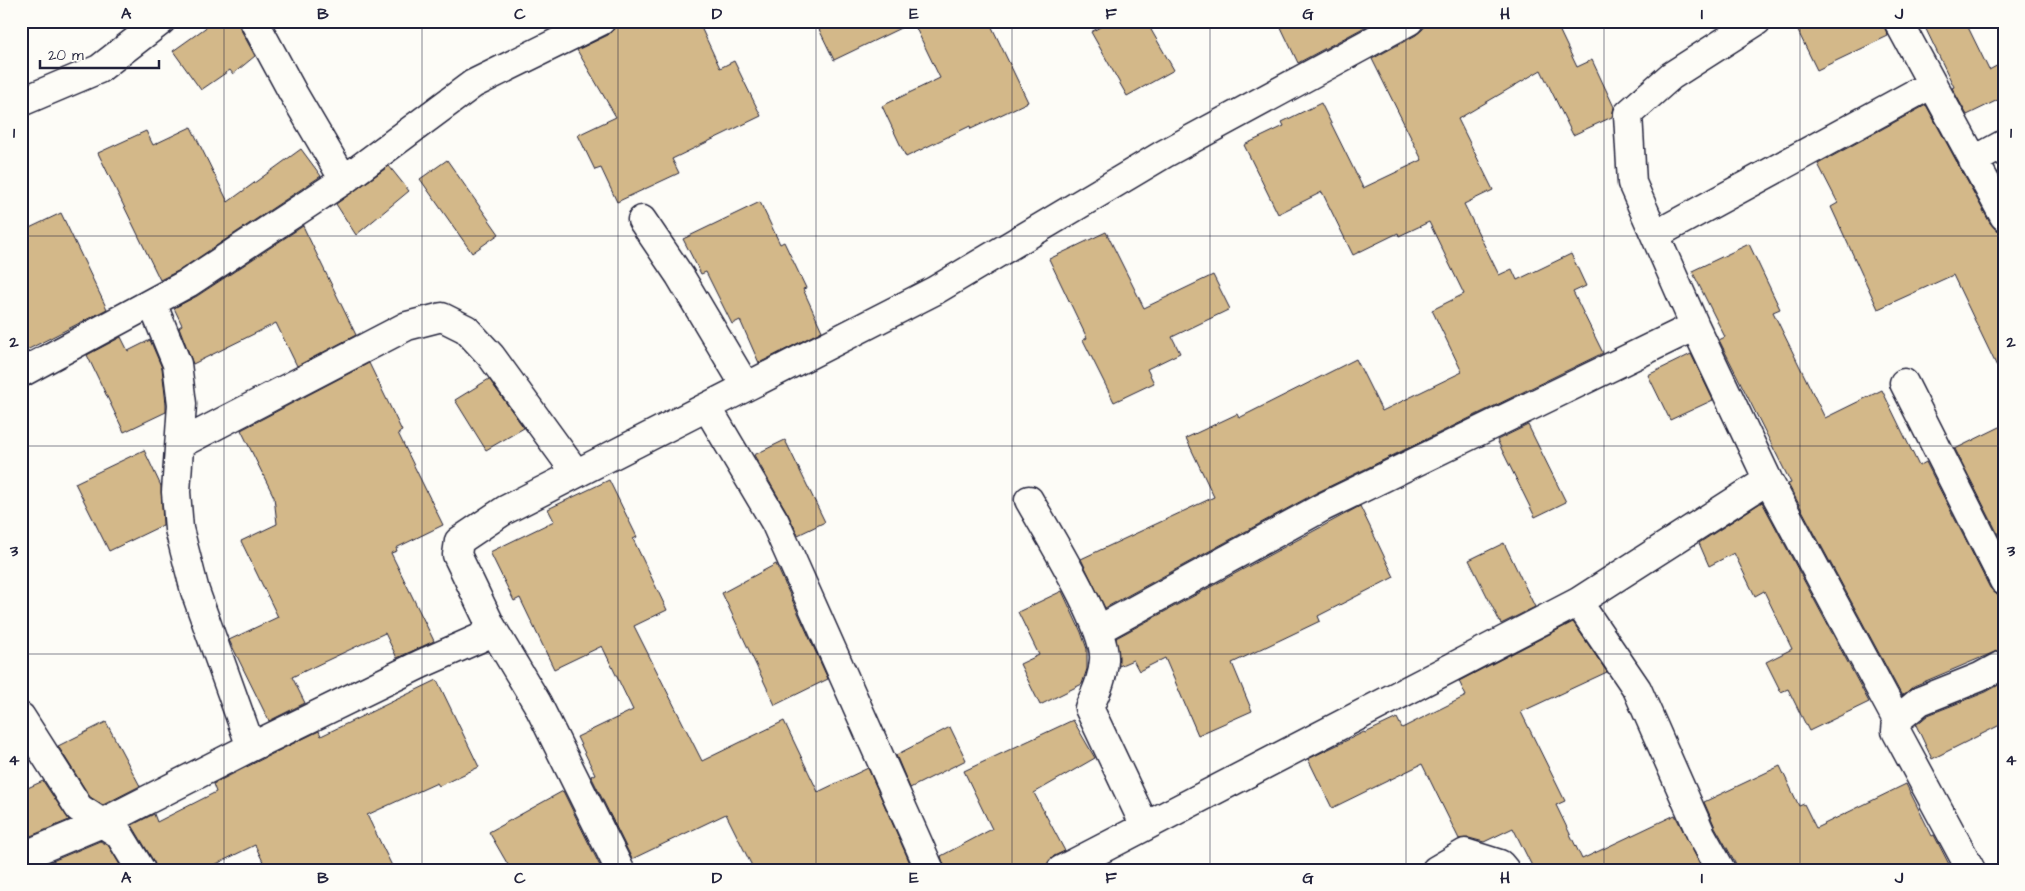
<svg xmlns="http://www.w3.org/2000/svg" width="2025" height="891" font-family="'Architects Daughter',sans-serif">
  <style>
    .building { fill: #d3b889; stroke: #22223b }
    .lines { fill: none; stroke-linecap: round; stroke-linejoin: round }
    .minor-casing { stroke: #22223b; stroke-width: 31 }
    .minor { stroke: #fdfcf7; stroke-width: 28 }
    .grid { fill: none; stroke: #22223b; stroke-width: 1; stroke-opacity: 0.55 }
    .neatline { fill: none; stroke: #22223b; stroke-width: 2 }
    .grid-label { font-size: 16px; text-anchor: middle; font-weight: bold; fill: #22223b }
  </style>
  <rect width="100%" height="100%" fill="#fdfcf7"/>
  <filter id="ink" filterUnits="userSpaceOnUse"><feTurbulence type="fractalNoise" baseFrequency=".02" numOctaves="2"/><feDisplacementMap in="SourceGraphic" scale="10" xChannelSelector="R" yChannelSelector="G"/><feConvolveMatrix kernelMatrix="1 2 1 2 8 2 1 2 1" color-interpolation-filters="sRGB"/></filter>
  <g filter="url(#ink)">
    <path class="building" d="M215,21h23l2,7 15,28 -22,18 -3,-4 -29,20 -28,-39z
      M616,21h82l22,47 14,-7 27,55 -89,43 7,14 -62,29 -16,-34 -6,2 -17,-35 38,-18 -39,-67 31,-15 6,-6z
      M815,21h174l39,81 -57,27 -1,-3 -64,31 -24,-51 58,-28 -27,-56 -79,38z
      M1111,21h35l28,49 -47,26 -36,-64z
      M1278,21h98l-78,42z
      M1425,21h130l22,46 15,-7 22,47 -2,10 -39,18 -32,-65 -83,49 35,71 -29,14 35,71 13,-6 5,11 54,-26 15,32 -13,6 30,61 -287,140 -211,115 -24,-49 133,-62 -28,-59 51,-24 2,4 117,-59 26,52 80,-39 -30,-62 32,-16 -35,-72 -30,14 -1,-3 -45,22 -31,-63 -44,22 -34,-69 40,-19 -2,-4 39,-19 42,85 59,-28 -50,-101 44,-24 7,-6z
      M1793,21h89l6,15 -71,34z
      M1922,21h43l24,49 15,-8v35l-37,18 -15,-27 2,-1z
      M1926,105l64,118 6,7 8,2v149l-51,-106 -75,34 -47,-102 7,-4 -20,-39z
      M191,127l37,75 73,-53 20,27 -141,94 -20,10 -62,-127 48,-22 7,14z
      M447,160l52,74 -27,19 -52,-74z
      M389,166l20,25 -53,44 -20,-31z
      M760,202l20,42 4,-2 22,46 -3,1 19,42 -63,32 -19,-43 -8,4 -26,-52 -5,2 -18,-35z
      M61,213l46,96 -86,44v-121z
      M303,226l53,109 -59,31 -21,-43 -83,41 -14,-37 3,-2 -8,-17 23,-12z
      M1106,232l38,76 69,-33 17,34 -58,28 8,16 -33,16 7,14 -40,19 -31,-62 4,-2 -38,-79z
      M1749,244l31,65 -7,3 52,106 57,-28 37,76 7,-4 64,126 6,6 8,3v51l-90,38 -12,10 -114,-212 3,-1 -72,-143 6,-3 -33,-66z
      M121,337l7,14 22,-11 12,28 4,36v8l-42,20 -37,-77z
      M1691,354l22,46 -43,20 -22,-45z
      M369,363l33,68 -4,2 45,92 -47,23 1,3 -6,2 43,88 -37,17 -12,-25 -93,44 13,26 -36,18 -40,-81 49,-23 -37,-76 36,-17 -3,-27 -33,-67z
      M489,379l35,49 -38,22 -31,-50z
      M1528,425l38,77 -31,15 -38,-77z
      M2004,425v121l-49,-97z
      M785,440l40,82 -27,13 -10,-21 -34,-59z
      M144,450l17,36 2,39 -54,26 -34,-68z
      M609,480l28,57 -4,2 34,71 -33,16 68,135 82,-40 34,71 50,-24 45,102h-159l-28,-56 -94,45 -41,-83 4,-2 -18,-37 56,-27 -31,-64 -48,23 -34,-71 -6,3 -24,-49 64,-31 -6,-12z
      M1762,502l107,200 -60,29 -21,-42 -7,3 -15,-30 26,-13 -28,-58 -9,5 -21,-43 -25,13 -10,-23z
      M1360,506l34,71 -76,39 2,5 -88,42 20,48 -54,24 -33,-77 -26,13 -6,-11 -14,6 -3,-28z
      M1504,543l31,64 -34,17 -32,-64z
      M776,564l52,115 -53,26 -53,-112z
      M1062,591l19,41 6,17v20l-5,15 -42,21 -20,-41 19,-9 -21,-43z
      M1573,622l34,50 -86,40 44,89 -9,4 26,54 93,-44 28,55h-169l-21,-42 -29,14 -15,-4 -10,1 -37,-75 -90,44 -24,-49 56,-27 1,1 32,-15 5,10 64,-32 -7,-15z
      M437,680l42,87 -40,19 -2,-3 -70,32 27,55h-127l-12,-25 -51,25h-47l-3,-8 -22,-37 22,-11 3,8 59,-30 -3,-8 69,-35 37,-18 2,5z
      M2004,682v41l-72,36 -16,-34 12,-10 58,-23z
      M1073,720l22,38 -61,35 31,58 -11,5 -7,9 -9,5h-93l-4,-14 51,-27 -28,-58z
      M106,722l34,64 -37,19 -13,-8 -32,-51z
      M950,727l16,33 -56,28 -14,-33z
      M1780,766l19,40 5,-2 12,24 90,-44 26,52 2,-1 18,35h-215l-2,-8 -20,-35 -11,-25z
      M43,781l26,39 -48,20v-49z
      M563,791l39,79h-91l-22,-38z
      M100,841l8,4 15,25h-92z"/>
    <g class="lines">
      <defs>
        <path id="minor" d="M254,21l39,72 51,87
          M1757,21l-86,55 -43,38 4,69 63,143 73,154 129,240
          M1898,21l106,195
          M21,102l78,-33 62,-48
          M1973,161l31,-17
          M642,220l38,56 66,111
          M1655,235l277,-151
          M152,303l25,61 5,40 -6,88 3,37 16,62 56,156
          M21,373l167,-90 156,-103 129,-96 128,-63
          M1904,383l100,198
          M707,407l68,115 155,348
          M180,444l227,-118 35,-9 24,12 25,27 85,117
          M1029,500c18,32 78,128 75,160 -1,18 -8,32 -15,48l56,118
          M1578,602l59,87 64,145 20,36
          M491,626l46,77 83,167
          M1098,630l225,-123 372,-181
          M21,717l58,91 40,26 22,36
          M21,857l81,-34 149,-76 170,-83 59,-26 11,-12 -34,-71 2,-14 46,-31 429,-219 230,-137 245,-133
          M1061,870l517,-268 190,-122
          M1436,870l29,-17 35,11 5,6
          M1971,870l-75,-139 1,-11 23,-19 60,-24 24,-13"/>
      </defs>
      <use href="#minor" class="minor-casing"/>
      <use href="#minor" class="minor"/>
    </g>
  </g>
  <path class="grid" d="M224,21v849M422,21v849M618,21v849M816,21v849M1012,21v849M1210,21v849M1406,21v849M1604,21v849M1800,21v849M21,236h1983M21,446h1983M21,654h1983"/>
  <rect width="2025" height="891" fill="none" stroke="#fdfcf7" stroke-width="55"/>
  <path d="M40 60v8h119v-8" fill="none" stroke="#22223b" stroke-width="2.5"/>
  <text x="48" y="60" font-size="15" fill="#22223b" stroke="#fdfcf7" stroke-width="4" paint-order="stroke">20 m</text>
  <rect x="28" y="28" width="1970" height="836" class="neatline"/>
  <g class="grid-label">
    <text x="126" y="19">A</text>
    <text x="323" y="19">B</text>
    <text x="520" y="19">C</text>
    <text x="717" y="19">D</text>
    <text x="914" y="19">E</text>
    <text x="1111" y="19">F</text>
    <text x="1308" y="19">G</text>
    <text x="1505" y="19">H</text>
    <text x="1702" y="19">I</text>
    <text x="1899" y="19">J</text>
    <text x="14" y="138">1</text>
    <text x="2011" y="138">1</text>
    <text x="14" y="347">2</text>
    <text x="2011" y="347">2</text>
    <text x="14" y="556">3</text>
    <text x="2011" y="556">3</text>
    <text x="14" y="765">4</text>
    <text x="2011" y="765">4</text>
    <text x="126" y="883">A</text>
    <text x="323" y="883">B</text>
    <text x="520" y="883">C</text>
    <text x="717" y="883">D</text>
    <text x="914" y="883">E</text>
    <text x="1111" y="883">F</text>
    <text x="1308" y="883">G</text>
    <text x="1505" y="883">H</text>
    <text x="1702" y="883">I</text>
    <text x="1899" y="883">J</text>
  </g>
</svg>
